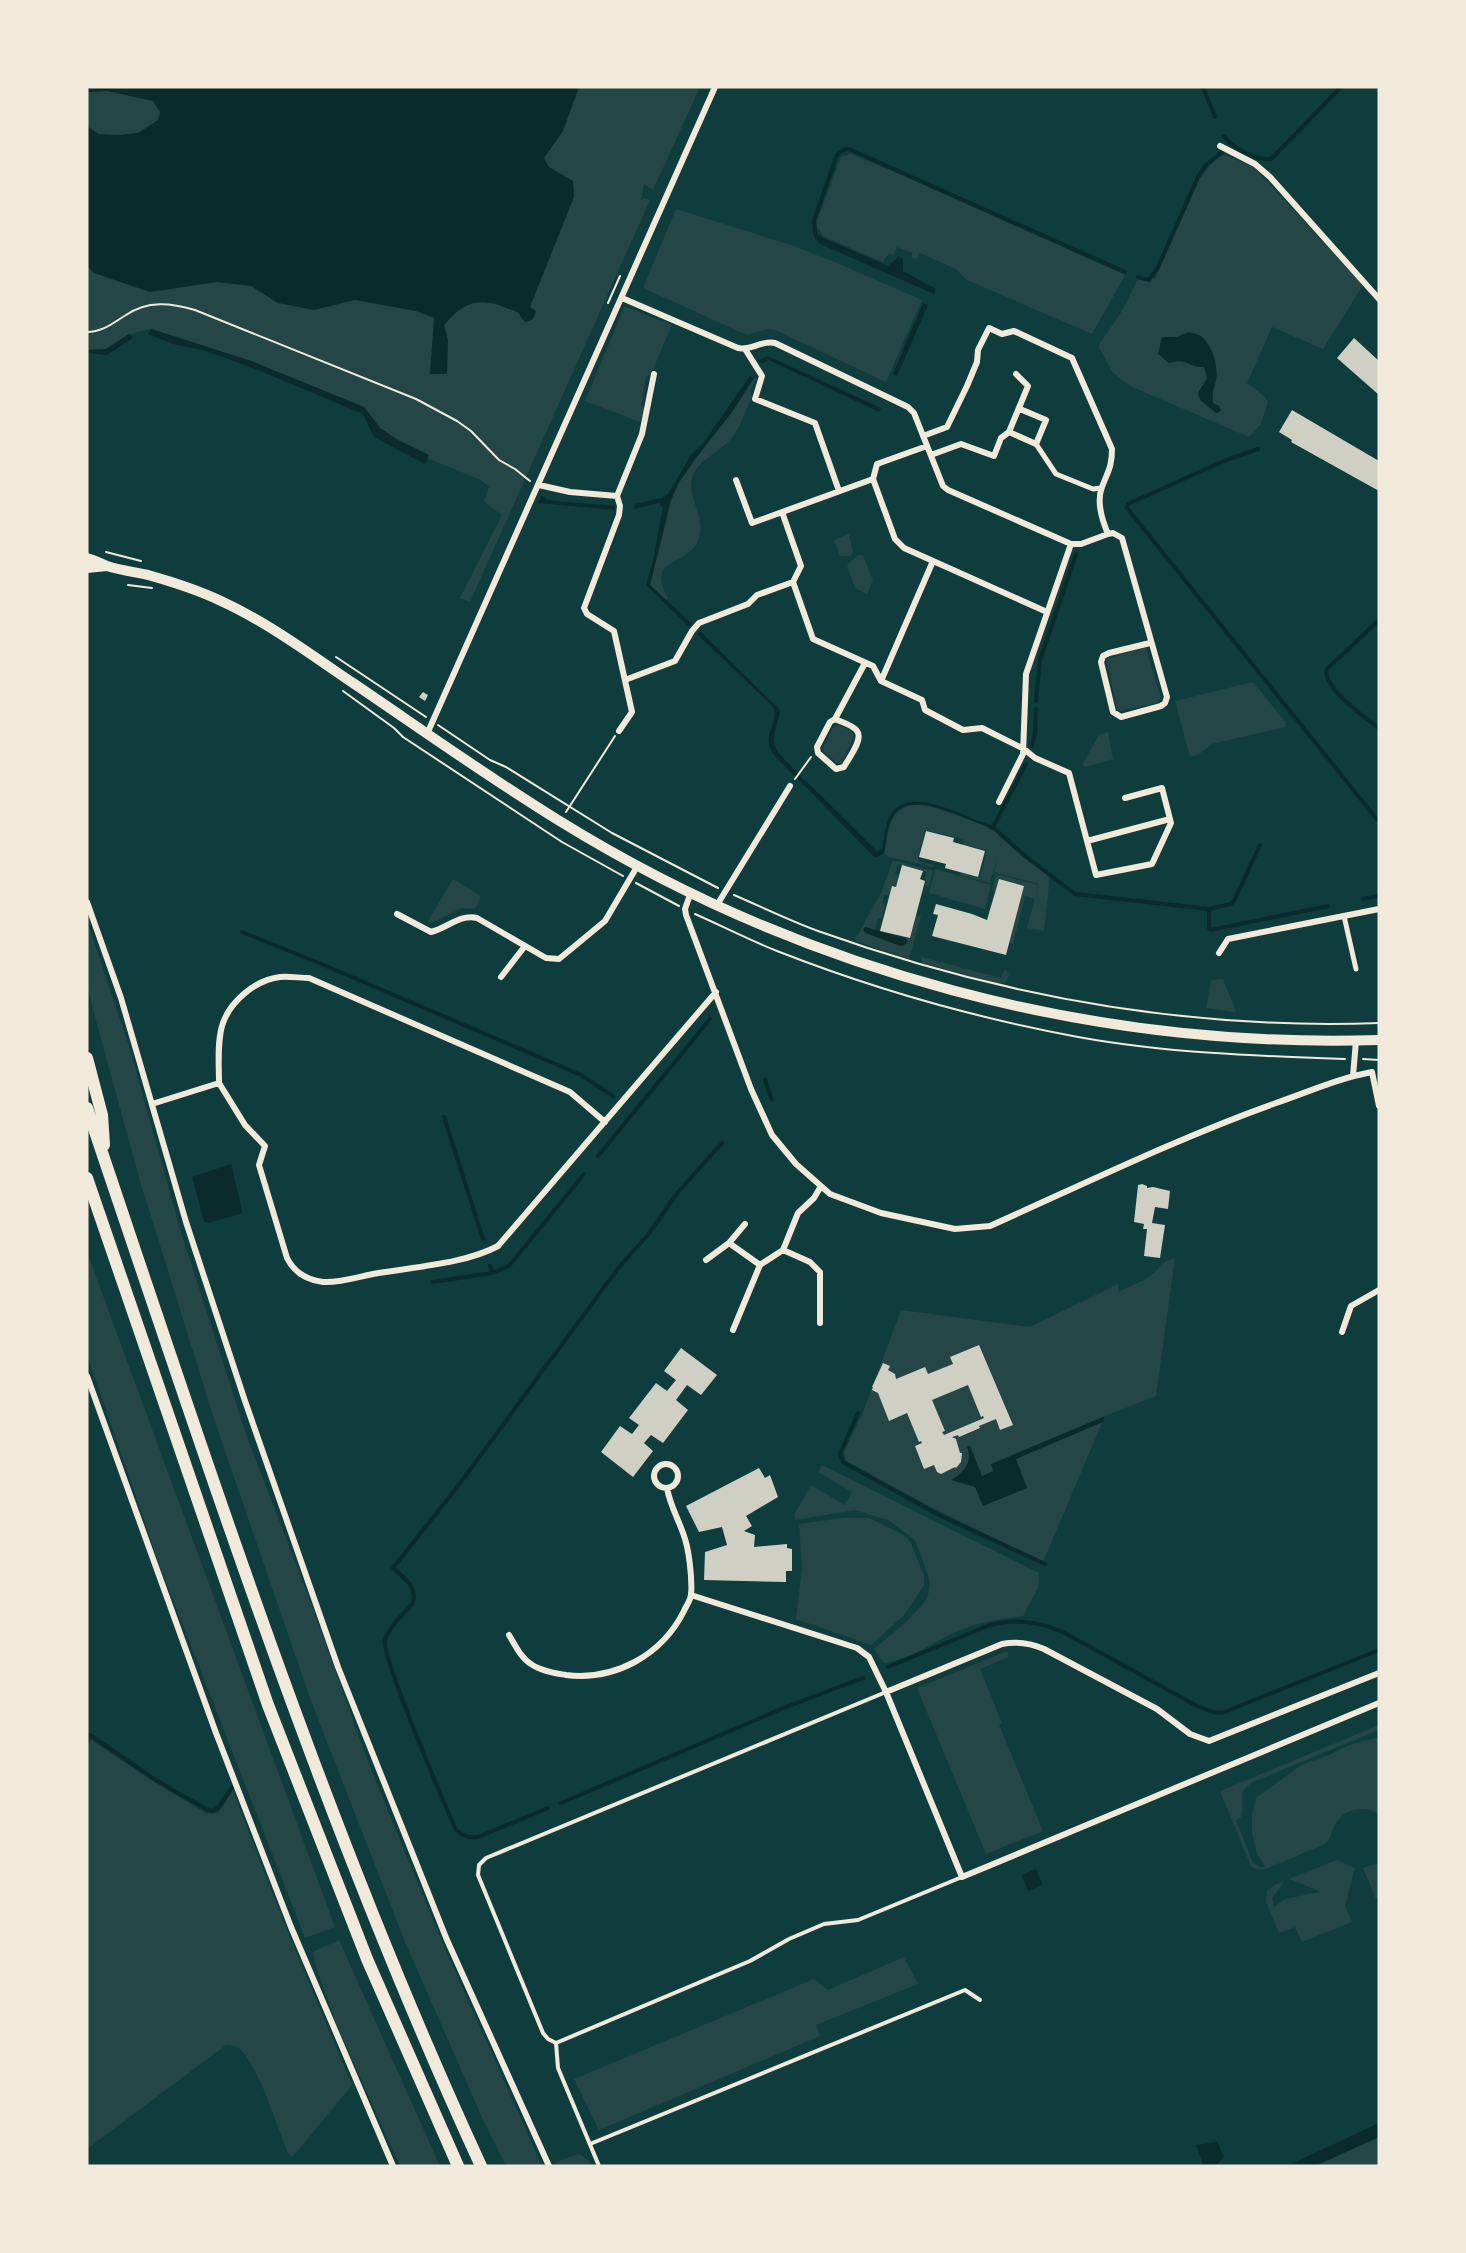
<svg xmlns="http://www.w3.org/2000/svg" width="1466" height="2253" font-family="Lato,sans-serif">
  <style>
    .green { fill: #244646 }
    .water { fill: #0a2a2b }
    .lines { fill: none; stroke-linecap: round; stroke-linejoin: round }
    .stream { stroke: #0a2a2b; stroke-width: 4 }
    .building { fill: #cfcfc3; fill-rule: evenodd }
    .path { stroke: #f1e9da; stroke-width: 2 }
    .service { stroke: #f1e9da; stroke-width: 4 }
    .pedestrian { stroke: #f1e9da; stroke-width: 5 }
    .minor { stroke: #f1e9da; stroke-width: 6 }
    .primary { stroke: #f1e9da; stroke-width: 10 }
    .trunk { stroke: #f1e9da; stroke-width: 12 }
  </style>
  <rect width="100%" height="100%" fill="#0f3d3e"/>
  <path class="green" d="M87,87h613l-47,103 -9,-6 -3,17 2,-3 7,2 -180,402 -10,-4 42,-83 -18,-13 5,-15 -8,-7 -54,-22 1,-3 -30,-15 -18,-12 -16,-21 -113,-46 -100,-32 -22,5 -23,15 -19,1z
    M850,154l40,16 235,105 -33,59 -125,-54 -11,-11 -36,-16 -3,6 -5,-1v-5l-15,-6 -3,8 -5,-2 -6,9 -60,-26 -6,-9v-6l24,-64z
    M1225,155l28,11 110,119 -40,64 -51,-22 -25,56 17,13 4,6 -7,22 -12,13 -119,-51 -17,-13 -15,-27 24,-35 18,-36 15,4 45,-101 16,-20z
    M676,209l115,36 46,18 85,37 -36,82 -111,-52 -9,-1 -19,6 -104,-47z
    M626,307l46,18 -21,49 -5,3 -5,28 3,4 -4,13 -55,-21 39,-93z
    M754,378l2,1 -6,12 2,6c-7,14 -12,33 -24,45 -11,11 -30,19 -36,35 -6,18 15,41 6,63 -11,28 -53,16 -30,58l-1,3 -17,-16 21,-85 7,-16 17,-25 37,-47z
    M849,534l4,18 -3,4h-10l-6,-16z
    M858,555h5l10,26 -6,13 -12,-6 -8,-23z
    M1143,648h3l15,50 -4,5 -36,8 -4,-2 -11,-50z
    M1253,682l33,41 -1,4 -73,17 -14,11 -8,2 -15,-56z
    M838,725l13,5 3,6 -12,27 -4,1 -16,-14 10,-21z
    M1108,732l5,27 -27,8 -4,-2 17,-30z
    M915,803l9,1 71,25 55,47 -6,55 -17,-3 12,-44 -45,-12 4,-17 -8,28 -31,-8 1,-2 20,5 7,-28 -24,-5 1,-6 -39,-9 -7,27 1,4 15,4 -1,2 -44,-10 -5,-4c6,-24 2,-42 31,-50z
    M893,860l40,11 -4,16 -5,-1 3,-14 -29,-8 -3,10 4,1 -3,12 -4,-1 -3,10 -5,-1 -2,8 3,1 -3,14h-4l-3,12 -9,-3 -2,5 39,14 4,-3 -1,-5 4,1 6,-24 5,1 -12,43 -53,-18 -2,-3 3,-2 24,-43z
    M935,869l56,16 -6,24 -56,-16z
    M996,874l42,11 -3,14 -10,-3 -12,48 -4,-1 15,-57 -25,-7 -4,12 -3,-1z
    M453,879l28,17 -6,13 -13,-1 -31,15 -3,-2z
    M87,921l43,128 50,180 67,208 62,161 61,169 73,177 99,222h-36l-22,-44 -79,-180 -94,-241 -96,-279 -75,-241 -42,-153 -11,-43z
    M921,957l80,21 4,-9 4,5 -2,7 -6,3 -79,-21z
    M1223,979c3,10 13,28 13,33l-30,-4 5,-28z
    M87,1252l248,675 -30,11 -144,-369 -74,-214z
    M1175,1258l-19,138 -51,20 -62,146 -114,-56 -83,-45 -2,-9 19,-40 38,-102 129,17 88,-43v8c16,-8 35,-13 44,-29z
    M822,1465l217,108 -1,15 -15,28c-22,3 -44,5 -65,15 -23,10 -49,29 -74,32l-10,-14 31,-26 19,-20 4,-8 2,-9 -1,-8 -14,-38 -27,-20 -33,-10 -60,10 -1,-5 17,-30 34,20 7,-13 -34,-20z
    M843,1518h26l35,17 7,8 13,33v9l-20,30 -33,30 -75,-26 6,-51 -3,-44z
    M1007,1651l2,6 -29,12 22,54 -3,2 44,106 -57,23 -69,-166z
    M1379,1725v5l-126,52c-18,12 -7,17 -12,35l-5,3 17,43 7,4h5l-8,-13 -5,-21v-19l4,-16 45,-33 28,-10 20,-10 30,-8v77c-15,-9 -34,-6 -43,9 -5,8 -4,15 -11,21l-59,25 -8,1 -7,-4 -31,-75z
    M91,1740l65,43 51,31 11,-1 15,-22 52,134 67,160 -57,69 -4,3 -4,-6c-12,-30 -25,-75 -44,-99 -5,-6 -10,-7 -17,-7l-139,104v-401z
    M1337,1860l18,8 -10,38 7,16 -50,20 -7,-15 -16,6 -13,-31 1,-11 6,-5 10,-5 -1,4 -10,13 2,9 11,-8 34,-7v-1l-30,-12z
    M1379,1863v36l-4,-2 -12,-29z
    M339,1940l101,226h-40l-63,-140 -22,-62 -2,-12z
    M904,1957l14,27 -102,41 4,11 -221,94 -25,-51 240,-100 14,11z
    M1379,2137v29h-64z
    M578,2154l11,6 2,6h-36l1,-4z"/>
  <path class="water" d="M87,87h492l-16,44 -19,27 5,9 24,14 1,16 -44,110 6,4 -3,8 -7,3 -4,-3 -3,-6c-33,-14 -50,-18 -75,12l4,15 -1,34h-17l4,-56 -18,-7 -61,-11 -41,10 -36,-7 -27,-17 -34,-4 -67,10 -56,-19 -7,-7v-140l11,8 20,1 20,-2 20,-13 2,-8 -7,-11 -46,-10 -20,1z
    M814,231l7,6 67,29 11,-10 4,3v12l33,18 -2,5 -114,-50 -6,-7z
    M923,303l5,2 -31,71 -4,-2z
    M151,329l100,32 113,46 16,21 18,12 31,15 -4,9 -51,-27 -11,-23 -105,-44 -52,-19 -33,-7 -25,-10z
    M1188,332c4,1 10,2 13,4 11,8 18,32 15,44 -2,11 -4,10 -3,23l6,3 2,5 -5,2 -16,-13 -2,-7 9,-15 -3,-11c-16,1 -16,-10 -35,-4l-11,-9 4,-17h15z
    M129,334l4,4 -26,17 -20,-2v-3l19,-1z
    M767,356l3,1 111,51 -2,4 -110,-52 -6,3 -5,-2z
    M750,376l4,2 -22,34 -37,47 -17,25 -7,16 -21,85 42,39 -3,3 -43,-42 7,-25 10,-53 -4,-4 -25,6 1,-5 27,-6 6,-4 23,-39 13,-13z
    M541,496l4,1v2l9,2 61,5v4l-77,-7z
    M700,631l79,78 1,4c-11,36 -8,32 16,59l-3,3c-7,-9 -22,-19 -24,-31 -3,-13 10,-24 4,-37l-76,-73z
    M803,780l3,1 71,70 5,-2c3,-14 3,-30 13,-40 20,-19 63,4 84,12 6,3 12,3 17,6l-3,2c-25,-8 -82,-42 -100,-12 -7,10 -6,25 -9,36l-9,5 -74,-76z
    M865,927l41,12 2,2 -4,4 -4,1 -34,-13 -3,-3z
    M231,1164l11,47 -2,3 -32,9 -4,-2 -12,-44z
    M1105,1416l-2,6 -87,37 11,29 -44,18 -8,-19 -24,-7c13,-8 22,-17 16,-33l3,-1 12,30 11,-5 -2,-7z
    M1036,1869l7,16 -15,6 -6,-16z
    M1379,2123v14l-64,29h-28z
    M1217,2142l7,15 -8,9h-15l2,-2 -7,-19z"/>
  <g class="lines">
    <path class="stream" d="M1203,87l12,30
      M1224,136c9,12 32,25 47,23l70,-72
      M815,233l-1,-13 23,-65 6,-5 6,-1 276,123
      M1138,277l11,3 9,-13 40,-90 7,-11 17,-14
      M1258,449l-34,12 -96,43 -1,4 252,314
      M1379,620l-52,49c-6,18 39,49 52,59
      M1036,701l4,-41 36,-106
      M1032,746l3,-13 1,-24
      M793,771l11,12
      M990,827l5,2 30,27 50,38 134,15 22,-5 3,-3 26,-56
      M993,827l33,-63
      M1363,899l16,-3
      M1209,909v19l2,2 117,-24
      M242,932l77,31 262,112 32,21
      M765,1080l7,20
      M444,1117l39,122
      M598,1156l112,-137
      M492,1273l17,-7 75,-92
      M433,1282l59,-9 -2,-7
      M858,1413l-18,41 3,8 94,52 108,50
      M888,1667l102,-42c27,-7 48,-3 73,7l134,74 16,6 9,1 157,-63
      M87,1739l3,-4 64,44 52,30 7,2 6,-4 13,-20
      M561,1803l225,-96 77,-29
      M548,1808l-70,29c-10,1 -15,-1 -22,-7 -11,-25 -75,-174 -71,-190 4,-14 20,-27 28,-37 4,-17 -8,-24 -20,-35l65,-82 161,-219 28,-31 32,-45 43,-48"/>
  </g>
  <path class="building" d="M1354,338l25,23v34l-42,-37z
    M1292,410l87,51v30l-88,-49 1,-2 -13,-8z
    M423,692l5,3 -3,6 -6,-4z
    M926,831l28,7 -1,4 32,9 -7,26 -33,-9 1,-4 -27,-7z
    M902,865l21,6 -3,8 5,2 -15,57 -30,-7 12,-45 4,1z
    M999,879l25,7 -18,69 -74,-19 6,-21 -5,-1 3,-10 36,10 15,6z
    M1142,1184l5,2v2l6,-1 17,4 -2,18 -13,-2 -3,16 13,2 -5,33 -16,-2 3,-27h-4l1,-5 -10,-2 4,-37z
    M979,1345l34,80 -13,5 -4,-11 -17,7 1,2 -21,9 -1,-2 -6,2 4,2 4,14h2l-1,9 -5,6 -1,-1 -14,7 -4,-2 -3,-7 -10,4 -9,-23 7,-3 -1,-2 -2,1 -12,-29 -18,8 -11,-28 -6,-3 1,-3h-1l11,-24 7,3 -2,4 7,4 1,5 29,-12 3,7 25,-10 -3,-7zM968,1385l13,32 2,-1 1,2 -40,17 -2,-3 3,-1 -13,-31z
    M681,1348l36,27 -16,20 -14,-10 -11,15 12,10 -25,33 -12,-8 -7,8 9,8 -20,26 -32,-25 19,-26 12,8 7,-9 -10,-7 27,-35 11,8 9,-11 -12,-9z
    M759,1468l6,10 5,-3 8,22 -32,19 6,10 -8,5 11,4 -1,12 33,-3v4l5,1v22h-6v11l-82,-2 1,-28 22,-7 -5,-18 -23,5 -13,-26z"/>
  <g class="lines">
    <path class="path" d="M608,303l12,-27
      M87,332c16,0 26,-9 39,-17 22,-15 45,-12 69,-5l221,89 41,22 14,10 28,29 16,9 15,12
      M106,552l35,9
      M128,585l24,3
      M336,657l90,60
      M343,691l51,37 9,9 159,105 61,34
      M438,725l52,35 16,7 106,66 106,55
      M795,779l16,-22
      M566,812l49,-76
      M636,883l43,23
      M734,895c28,12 56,26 84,36 181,65 368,99 561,92
      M695,914c27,12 54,26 82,37 97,38 199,67 301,86 88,16 178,19 267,22
      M1363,1059l16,1"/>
    <path class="service" d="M886,1692l-400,166 -7,7 -1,10 65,158 5,6 8,4 194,-82 39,-22 35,-15 34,-4 104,-43
      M556,2043l2,25 41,98
      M590,2144l375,-154 15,10"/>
    <path class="pedestrian" d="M1036,444l20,30 37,15 8,-1
      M1344,916l12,53"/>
    <path class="minor" d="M1220,146l35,18 15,13 109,122
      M622,298l116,50c13,3 23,-8 37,-5l133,64 6,6 29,73 5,4 123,54h10l27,-10
      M745,349l17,27 -7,23 60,24 24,68
      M1009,432l27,12 10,-24 -26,-11
      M923,436l24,-9 20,-41 10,-24 1,-12 11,-22 13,6 12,-3 58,27 40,91c0,18 -4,22 -10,38 -6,15 0,33 6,47l5,-1 9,5 45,159 -2,6 -4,3 -40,11 -8,-5 -12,-50 2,-6 6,-3 41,-10
      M931,455l30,-11 33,12 7,-18 8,-6 19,-46 -12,-12
      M873,479l22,60 9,9 143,64
      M736,480l16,43 121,-44 4,-15 50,-18
      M539,485l31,7 47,4 3,10 -1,9 -35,93 3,6 27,17 18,81 -13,19
      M617,496l25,-62 12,-60
      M782,512l19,54 -8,16 20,57 60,27 8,15 41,19 3,10 38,20 19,-2 42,21 11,9 34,15 27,102 56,-11 19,-41 -9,-35 -37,10
      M625,680l50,-19 17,-30 7,-8 49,-19 9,-9 36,-13
      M881,681l52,-120
      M835,719c6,3 18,6 22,12 7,8 -9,28 -13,36l-8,2 -18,-16 -1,-6 13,-25 5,-3 30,-56
      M427,734l288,-647
      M999,802l24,-48 3,-80 45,-130
      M1087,841l83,-22
      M691,892l-6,17 1,6 65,174 21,46 24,29 34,30 51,19 74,16 35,-3c94,-42 188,-88 286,-123 32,-11 63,-25 96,-31l7,34
      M87,902l34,96 65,224 59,179 93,266 109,273 102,226
      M717,905l73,-119
      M397,914l34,18c16,-4 29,-18 46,-14l69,40 13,1 46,-38 33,-56
      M1219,953l9,-14 151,-30
      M501,977l24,-31
      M1353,1076l3,-35
      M219,1083l26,42 20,21 -6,19 28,93c7,14 20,22 36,24 16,1 35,-5 50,-8 39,-7 92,-10 125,-28l218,-254
      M152,1104l67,-21c0,-18 -2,-39 3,-57 7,-24 33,-46 58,-49 9,-1 20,1 29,1l261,114 35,30
      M729,1243l31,22
      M783,1250l27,12 10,10v51
      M706,1260l23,-17 16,-19
      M733,1330l27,-65 23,-15 15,-37 16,-15 7,-12
      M1342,1332l9,-26 28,-16
      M87,1376l129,357 75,194 102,239
      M654 1476a12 12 0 1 1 24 0a12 12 0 1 1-24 0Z
      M691,1595l166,53 12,9 17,35 76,185 417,-174
      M509,1635c6,10 12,23 22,29 9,7 24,9 35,11 49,6 96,-20 118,-64 2,-5 7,-11 7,-17 1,-5 0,-12 0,-18 -1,-12 -2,-25 -6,-37 -5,-17 -15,-33 -18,-51
      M886,1692l116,-48c16,-3 28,-1 42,5l113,60 33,25 19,7 170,-68"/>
    <path class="primary" d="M87,558c7,2 13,5 20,8 13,4 27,6 41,9 25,7 50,15 73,26 48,22 89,53 132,82 68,46 135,94 205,137 245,152 534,229 821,220
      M87,568l20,-2"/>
    <path class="trunk" d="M87,1058l15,57 2,30
      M87,1108c121,357 236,716 394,1058
      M87,1178l181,527 99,254 91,207"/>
  </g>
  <rect width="1466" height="2253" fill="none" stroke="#f1e9da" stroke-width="177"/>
</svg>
